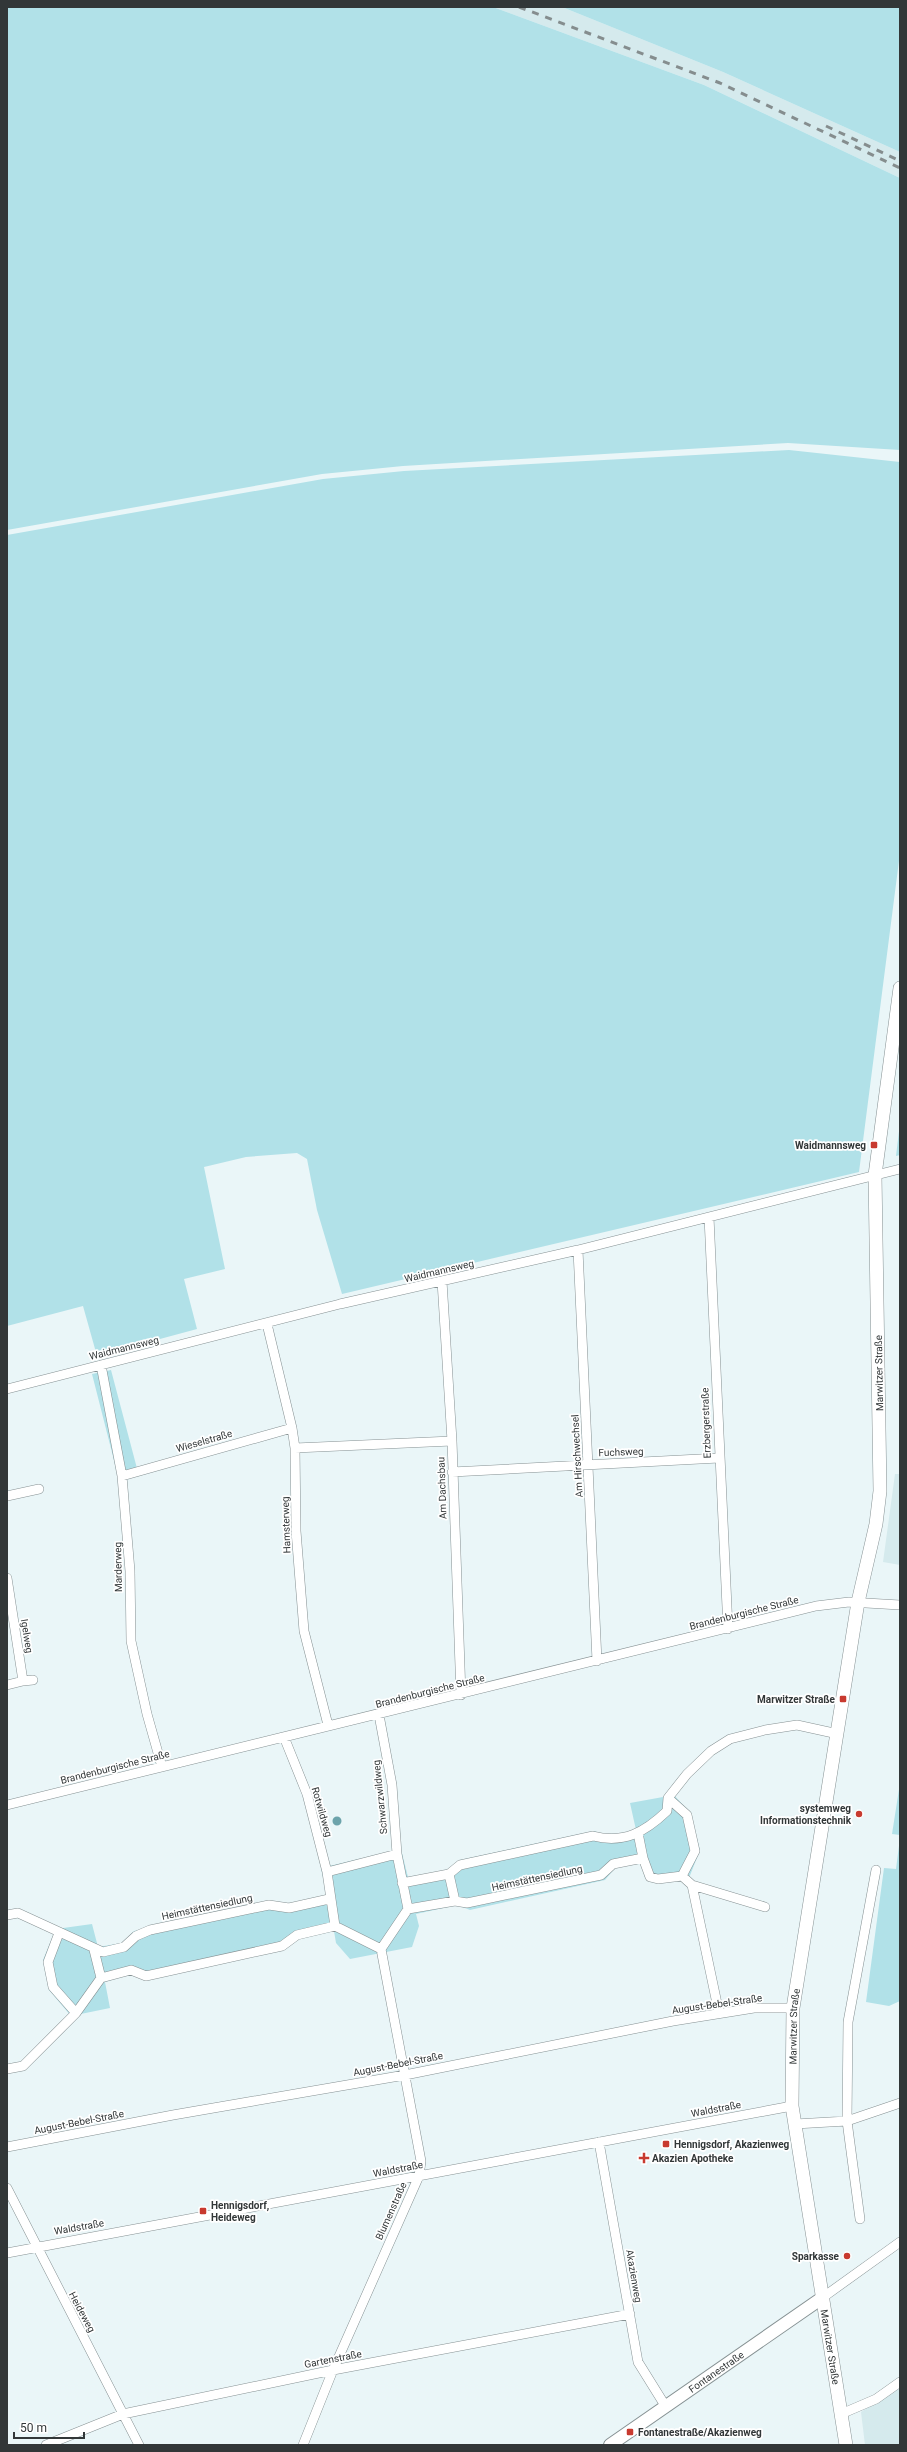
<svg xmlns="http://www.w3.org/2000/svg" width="907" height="2452" font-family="Roboto,sans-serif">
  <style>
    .built { fill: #d5eaed }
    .green { fill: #b1e1e8 }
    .water { fill: #6ca3ab }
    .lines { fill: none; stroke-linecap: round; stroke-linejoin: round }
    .minor-casing { stroke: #869193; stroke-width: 10 }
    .tertiary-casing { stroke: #869193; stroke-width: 14 }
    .secondary-casing { stroke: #869193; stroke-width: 14 }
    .minor { stroke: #fff; stroke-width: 9 }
    .tertiary { stroke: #fff; stroke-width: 12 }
    .secondary { stroke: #fff; stroke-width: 13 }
    .rail { stroke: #858d8e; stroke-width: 3; stroke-dasharray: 7 7; stroke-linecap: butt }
    .poi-dot { fill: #c83a2f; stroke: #fff; stroke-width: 1.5 }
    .labels { text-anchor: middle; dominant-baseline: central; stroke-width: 3.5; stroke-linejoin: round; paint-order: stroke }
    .poi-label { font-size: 10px; font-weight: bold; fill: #323738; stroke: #fff; text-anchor: end }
    .street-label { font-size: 10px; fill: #323738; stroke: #fff }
  </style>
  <rect width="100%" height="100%" fill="#eaf6f8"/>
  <path class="built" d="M493,7h69l161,65 177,80v26l-196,-93z
    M895,1474h5v91l-17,-3z
    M900,2386v59h-35l-4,-33z"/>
  <path class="green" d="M7,7h486l211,78 196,93v272l-112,-7 -385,23 -81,8 -315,56z
    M562,7h338v145l-177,-80z
    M789,450l111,12v391l-41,319 -517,122 -25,-84 -10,-51 -10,-6 -51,4 -42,10 21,102 -41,10 13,50 -100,27 -14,-50 -76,20v-791l316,-56 81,-8z
    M900,1123v32l-4,1z
    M111,1370l28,106 -20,4 -27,-106z
    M900,1783v52l-8,-1z
    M674,1795l16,18 10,37 -11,28 -32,5 -12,-5 -3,-16 -26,5 -11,13 -135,30 -13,-5 -41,9 3,12 -7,21 -62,12 -14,-16 -2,-12 -39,9 -14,9 -151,25 -25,8 5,26 -39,8 -22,-26 -6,-30 13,-31 36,-5 6,23 24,-4 12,-12 137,-30 16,3 40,-8 -6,-28 80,-19 7,28 42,-7 10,-10 134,-29 15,6 27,-7 -6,-27z
    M900,1838v163l-11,5 -23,-4 18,-134 12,1z"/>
  <path class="water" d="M332.5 1821a4.5 4.5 0 1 1 9 0a4.5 4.5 0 1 1-9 0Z"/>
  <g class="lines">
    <defs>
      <path id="minor" d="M709,1217l19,412
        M578,1250l19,411
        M442,1281l10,160 9,254
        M267,1324l25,104 3,20 1,83 8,100 24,94
        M101,1365l21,111 8,95 1,70 16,73 15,53
        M7,1389l333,-85 238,-54 322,-81
        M295,1448l157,-7
        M452,1472l267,-14
        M122,1476l170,-48
        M7,1496l32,-7
        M7,1578l16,103 -16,4
        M23,1681l10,-1
        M379,1715l13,70 5,69 11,55 -27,40
        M284,1737l23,57 20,78 8,54 46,23
        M668,1798l19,17 8,36 -13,25
        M7,1805l809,-199 33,-4 51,3
        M638,1833l5,25
        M327,1872l70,-18
        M449,1874l6,27
        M402,1883l47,-9 11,-9 133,-29c31,8 52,-4 74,-25l1,-13 19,-24 24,-23 19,-12 35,-9 32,-5 41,9
        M692,1885l73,22
        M408,1909l47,-8 12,2 134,-28 12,-11 30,-6 7,19 8,2 24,-3 10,9 27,128
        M7,1915l11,-2 85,39 21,-5 12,-11 14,-6 119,-25 20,3 40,-9
        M59,1933l-11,29 5,25 23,26
        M94,1950l7,28
        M7,2069l16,-3 53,-53 25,-35 30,-8 15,6 136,-30 15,-11 38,-9
        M795,2124l52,-3 53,-18
        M599,2142l39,220 28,45
        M7,2147l166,-32 232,-40 268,-54 81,-13h39
        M7,2188l132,257
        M860,2219l-13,-98 1,-99 28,-152
        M7,2253l785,-147
        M822,2298l78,-56
        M841,2414l35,-15 24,-17
        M46,2445l77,-31 210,-44 297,-56
        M303,2445l30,-75 86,-194 2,-15 -40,-212"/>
      <g id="tertiary">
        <path id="s1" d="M610,2445l212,-147"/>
      </g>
      <g id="secondary">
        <path id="s2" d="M846,2445l-54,-339 1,-98 65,-406 18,-78 4,-33 -5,-316 25,-187"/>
      </g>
    </defs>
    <use href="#minor" class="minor-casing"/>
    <use href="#tertiary" class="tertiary-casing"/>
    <use href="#secondary" class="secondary-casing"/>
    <use href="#minor" class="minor"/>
    <use href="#tertiary" class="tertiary"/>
    <use href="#secondary" class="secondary"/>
    <path class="rail" d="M519,7l201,76 180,85
      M826,126l74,35"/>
  </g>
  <g class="poi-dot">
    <rect x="870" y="1141" width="8" height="8" rx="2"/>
    <rect x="839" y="1695" width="8" height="8" rx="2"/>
    <circle cx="859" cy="1814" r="4"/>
    <rect x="662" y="2140" width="8" height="8" rx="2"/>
    <path d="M642 2152h4v4h4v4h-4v4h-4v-4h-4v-4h4z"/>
    <rect x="199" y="2207" width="8" height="8" rx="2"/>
    <circle cx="847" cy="2256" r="4"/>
    <rect x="626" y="2428" width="8" height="8" rx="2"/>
  </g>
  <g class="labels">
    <g class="poi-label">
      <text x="866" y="1145">Waidmannsweg</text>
      <text x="835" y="1699">Marwitzer Straße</text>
      <text x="851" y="1808">systemweg<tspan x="851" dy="12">Informationstechnik</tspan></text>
      <text x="674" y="2144" text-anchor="start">Hennigsdorf, Akazienweg</text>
      <text x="652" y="2158" text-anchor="start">Akazien Apotheke</text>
      <text x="211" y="2205" text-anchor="start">Hennigsdorf,<tspan x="211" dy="12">Heideweg</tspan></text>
      <text x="839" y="2256">Sparkasse</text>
      <text x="638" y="2432" text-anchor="start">Fontanestraße/Akazienweg</text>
    </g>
    <g class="street-label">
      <text transform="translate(439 1271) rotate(-13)">Waidmannsweg</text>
      <text transform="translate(124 1348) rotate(-14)">Waidmannsweg</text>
      <text transform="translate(879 1373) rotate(-91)">Marwitzer Straße</text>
      <text transform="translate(706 1423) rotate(-92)">Erzbergerstraße</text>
      <text transform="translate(204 1441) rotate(-16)">Wieselstraße</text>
      <text transform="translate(621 1452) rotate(-2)">Fuchsweg</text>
      <text transform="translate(577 1456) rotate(-93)">Am Hirschwechsel</text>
      <text transform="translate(442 1488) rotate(-92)">Am Dachsbau</text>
      <text transform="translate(286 1525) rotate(-92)">Hamsterweg</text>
      <text transform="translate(118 1567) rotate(-91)">Marderweg</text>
      <text transform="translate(744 1613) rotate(-14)">Brandenburgische Straße</text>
      <text transform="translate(27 1636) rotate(81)">Igelweg</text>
      <text transform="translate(430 1691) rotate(-14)">Brandenburgische Straße</text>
      <text transform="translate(115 1767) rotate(-14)">Brandenburgische Straße</text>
      <text transform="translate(380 1797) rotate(-96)">Schwarzwildweg</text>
      <text transform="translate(322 1812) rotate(74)">Rotwildweg</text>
      <text transform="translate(537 1878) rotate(-12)">Heimstättensiedlung</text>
      <text transform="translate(207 1907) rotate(-12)">Heimstättensiedlung</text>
      <text transform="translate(717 2004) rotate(-8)">August-Bebel-Straße</text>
      <text stroke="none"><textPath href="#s2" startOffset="423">Marwitzer Straße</textPath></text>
      <text transform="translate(398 2064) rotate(-11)">August-Bebel-Straße</text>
      <text transform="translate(716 2109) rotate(-11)">Waldstraße</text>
      <text transform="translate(79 2122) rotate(-11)">August-Bebel-Straße</text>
      <text transform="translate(398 2169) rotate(-11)">Waldstraße</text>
      <text transform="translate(391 2211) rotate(-66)">Blumenstraße</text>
      <text transform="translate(79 2227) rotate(-10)">Waldstraße</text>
      <text transform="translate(634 2276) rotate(80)">Akazienweg</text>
      <text transform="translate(82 2312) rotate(62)">Heideweg</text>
      <text transform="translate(830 2347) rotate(81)">Marwitzer Straße</text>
      <text transform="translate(333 2359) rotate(-11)">Gartenstraße</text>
      <text stroke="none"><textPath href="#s1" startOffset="129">Fontanestraße</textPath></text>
    </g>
  </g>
  <rect width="907" height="2452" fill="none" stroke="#323738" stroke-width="16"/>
  <path d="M14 2432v6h70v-6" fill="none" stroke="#323738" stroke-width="2"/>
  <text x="20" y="2432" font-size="12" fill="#323738" stroke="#ffffff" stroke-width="3" paint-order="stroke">50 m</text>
</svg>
